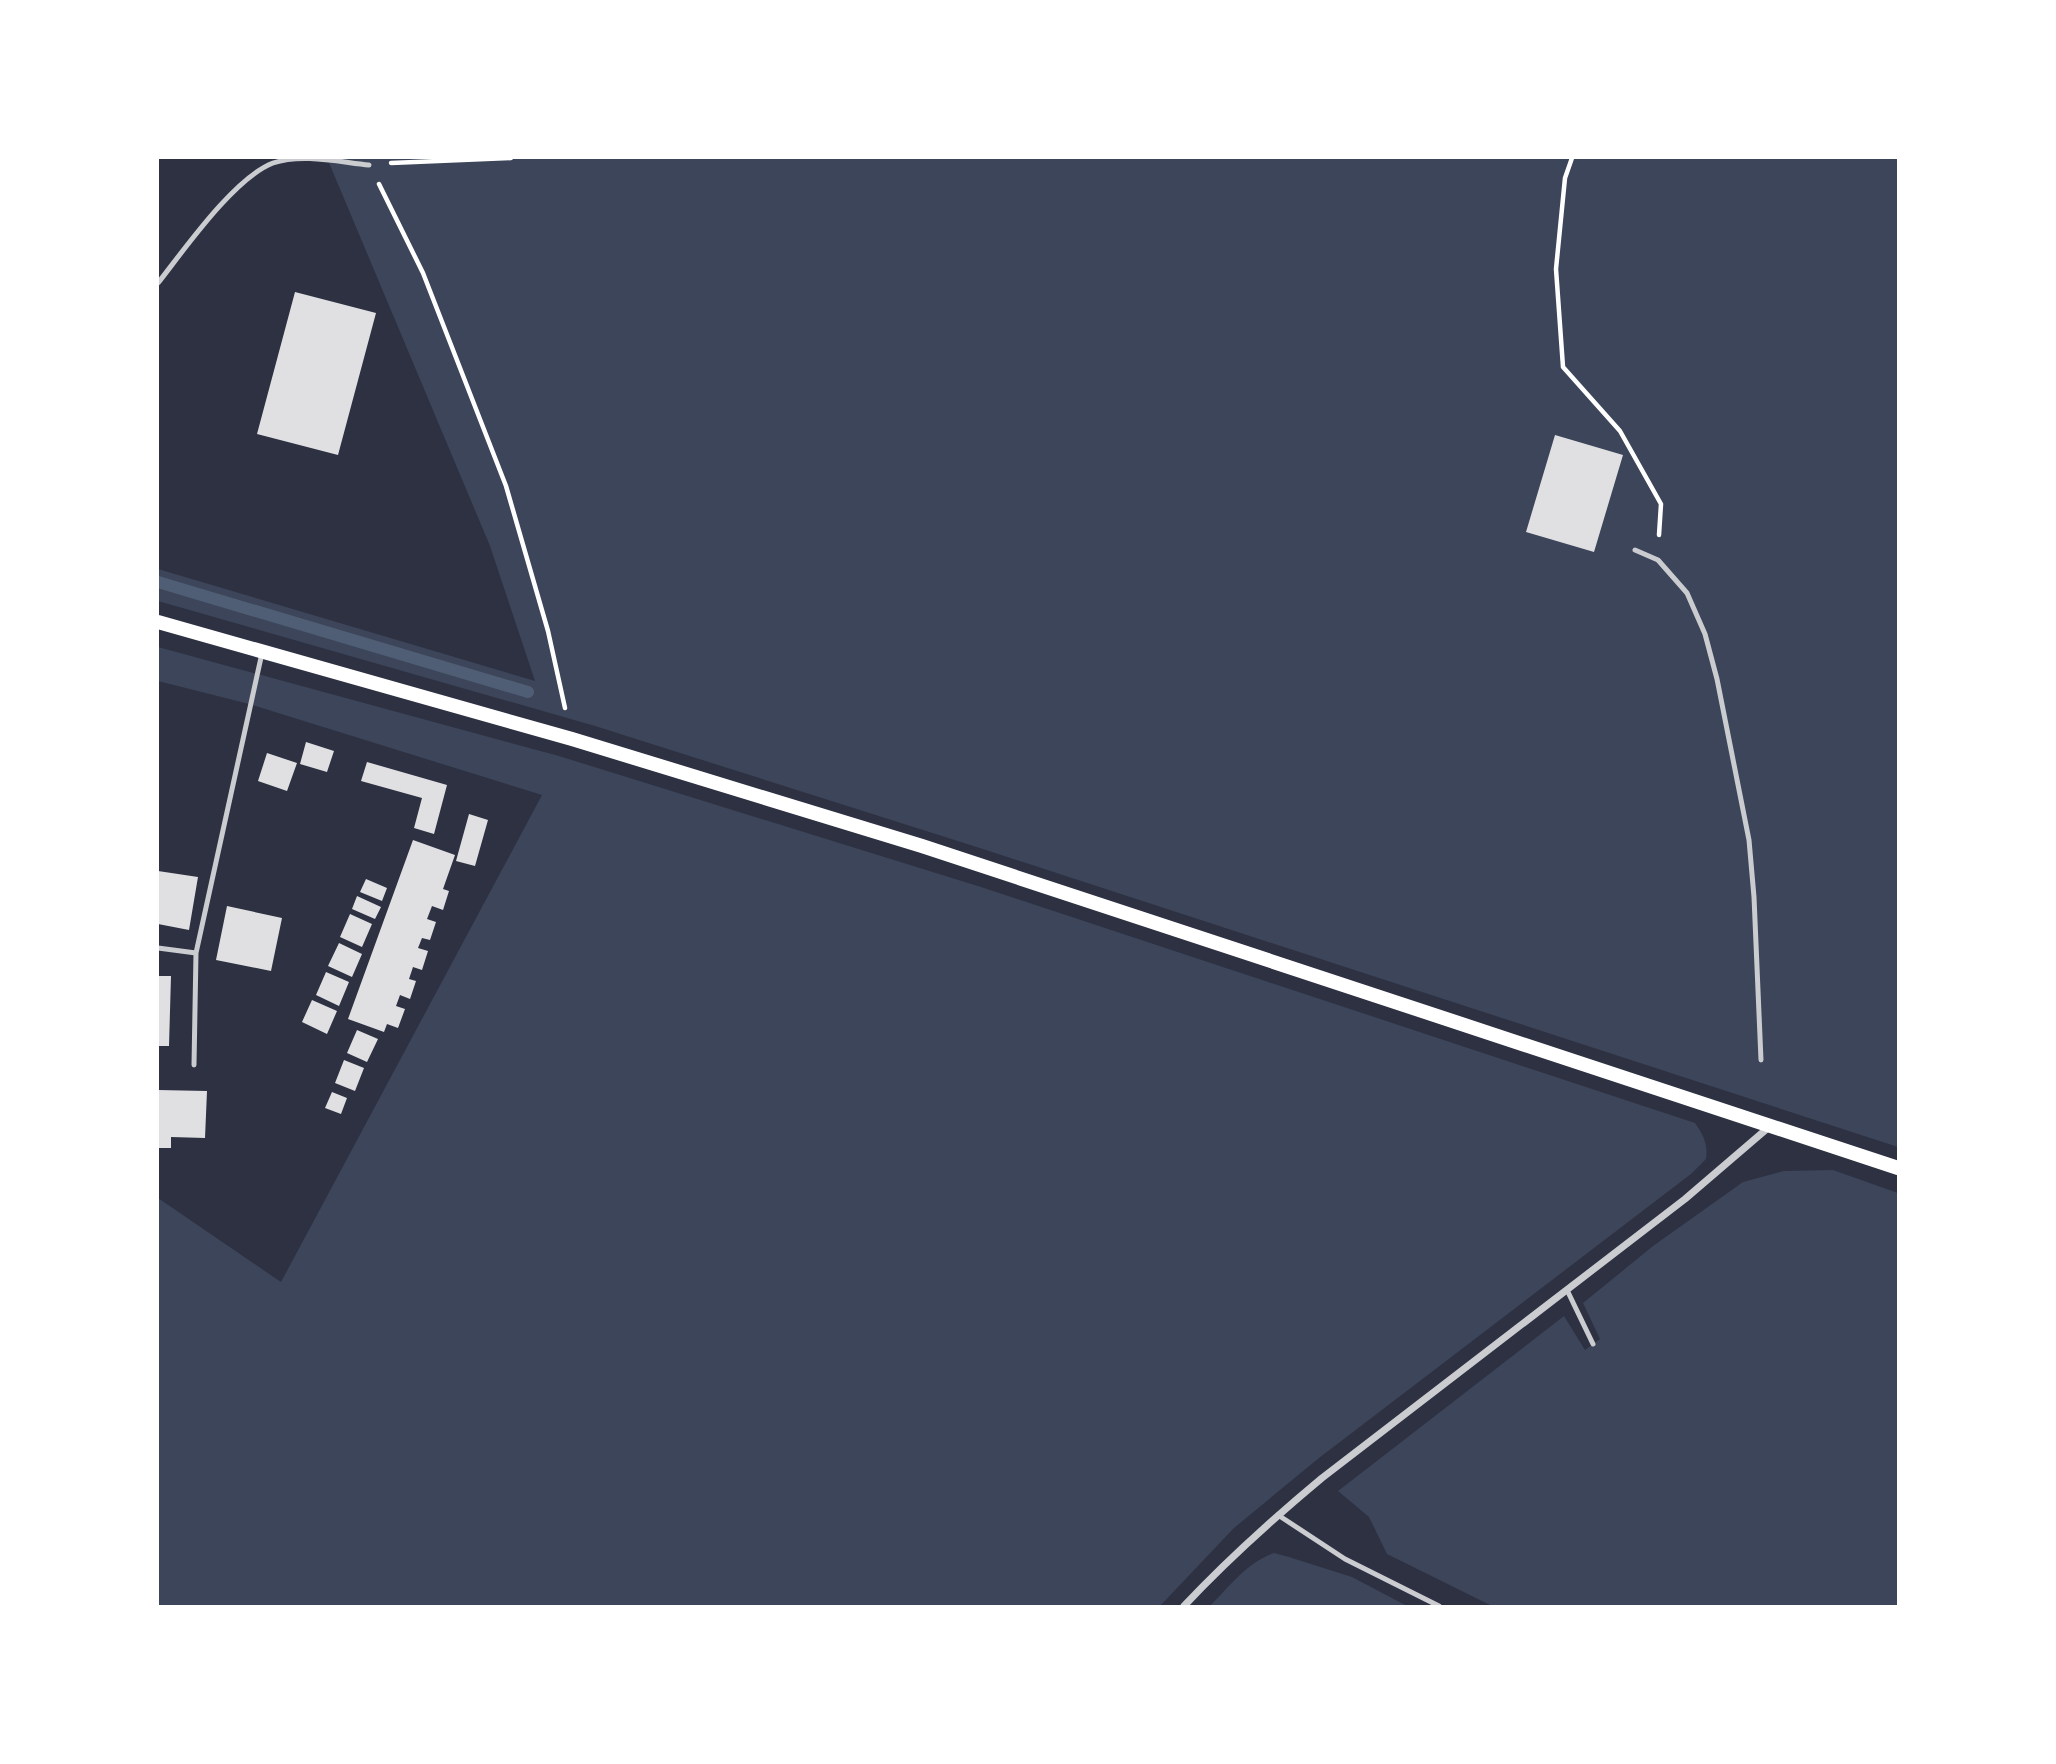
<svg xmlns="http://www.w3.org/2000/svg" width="2056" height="1764" font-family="'Asap Condensed',sans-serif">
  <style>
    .green { fill: #3c4559 }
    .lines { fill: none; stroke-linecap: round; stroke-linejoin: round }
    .stream { stroke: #4f5d75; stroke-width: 12 }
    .building { fill: #e0e0e3 }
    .path { stroke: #fff; stroke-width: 4.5 }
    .service { stroke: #caccd0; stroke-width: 5 }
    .minor { stroke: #caccd0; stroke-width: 7 }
    .secondary { stroke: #fff; stroke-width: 14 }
  </style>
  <rect width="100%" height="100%" fill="#2d3142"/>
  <path class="green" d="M327,158h1571v989l-912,-297 -391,-124 -437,-125v-32l377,112 -45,-135z
    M158,647l401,109 422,131 714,236c9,13 13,21 11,36l-15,15 -372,284 -85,70 -74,78h-1002v-408l123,84 261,-487 -293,-91 -91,-23z
    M1833,1170l65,23v413h-406l-105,-52 -18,-37 -31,-26 226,-175 21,34 15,-11 -17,-36 70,-57 90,-64 41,-11z
    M1274,1553l15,4 63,20 55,29h-197c20,-20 36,-43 64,-53z"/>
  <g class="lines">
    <path class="stream" d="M158,582l370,110"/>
  </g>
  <path class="building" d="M295,292l81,21 -38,142 -81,-21z
    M1555,435l68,20 -29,97 -68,-20z
    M306,742l28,9 -7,21 -27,-8z
    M267,753l30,10 -10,28 -29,-10z
    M367,762l80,23 -13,49 -20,-6 8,-30 -61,-17z
    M469,814l19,6 -13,46 -19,-5z
    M413,840l42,15 -12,34 6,2 -6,19 -11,-4 -5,13 9,3 -6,18 -8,-2 -4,10 10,3 -6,19 -9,-3 -4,12 7,2 -6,18 -10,-4 -4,11 9,3 -7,19 -11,-4 -3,8 -36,-13z
    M158,871l40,6 -9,53 -31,-6z
    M366,879l21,9 -5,13 -22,-9z
    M357,896l24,11 -6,12 -23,-10z
    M227,906l55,12 -11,53 -55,-11z
    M350,914l22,10 -10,23 -22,-10z
    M339,943l23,11 -10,23 -24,-11z
    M326,972l23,10 -10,24 -23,-11z
    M158,976h13l-2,70h-11z
    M312,1000l25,11 -10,23 -25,-12z
    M357,1030l21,9 -11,23 -20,-9z
    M344,1060l20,8 -9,23 -20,-8z
    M158,1090l49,1 -2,47 -34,-1v11h-13z
    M332,1092l15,6 -6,16 -16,-6z"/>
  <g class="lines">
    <path class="path" d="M1572,158l-7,20 -9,91 7,98 57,64 41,73 -2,31
      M391,163l120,-5
      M379,184l44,89 83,213 42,145 17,77"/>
    <path class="service" d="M158,283c26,-33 76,-105 115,-120 29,-10 66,-1 96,2
      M1635,550l23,10 29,33 18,41 12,45 32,161 5,57 7,163
      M158,948l38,5 66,-300
      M194,1065l2,-112
      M1567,1290l26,54
      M1278,1515l67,44 94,47"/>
    <path class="minor" d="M1184,1606c43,-46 90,-88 138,-128l363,-279 84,-72"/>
    <path class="secondary" d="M158,622l414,117 350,107 976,322"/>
  </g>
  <rect width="2056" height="1764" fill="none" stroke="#ffffff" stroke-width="318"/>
</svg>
